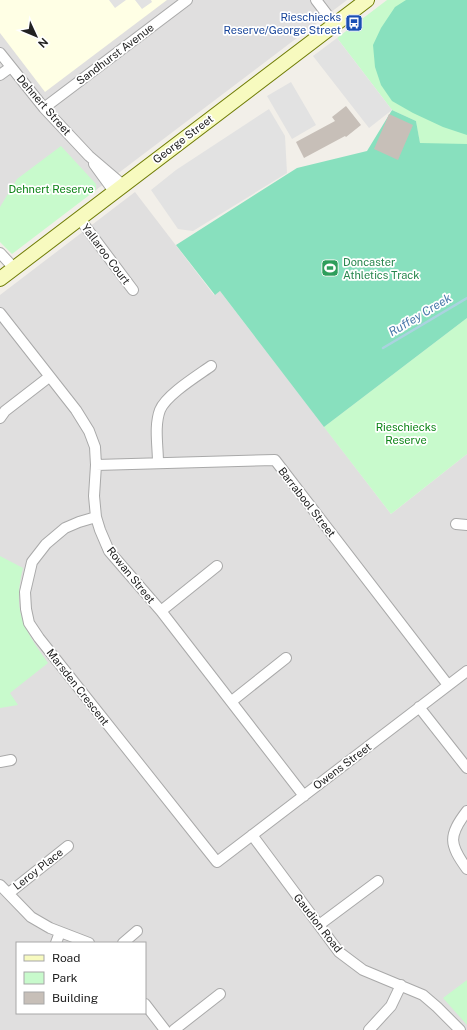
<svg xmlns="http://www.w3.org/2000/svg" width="467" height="1030" font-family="'Public Sans',sans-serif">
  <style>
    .residential { fill: #e0dfdf; fill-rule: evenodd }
    .education { fill: #ffffe5 }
    .park { fill: #c8facc }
    .pitch { fill: #88e0be }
    .parking { fill: #e2e2e2 }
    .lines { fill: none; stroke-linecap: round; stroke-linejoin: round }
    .stream { stroke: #aad3df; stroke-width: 2.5 }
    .building { fill: #c7bfb8 }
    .street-casing { stroke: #a9a9a9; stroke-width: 12 }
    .secondary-casing { stroke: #707d05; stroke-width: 16 }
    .street { stroke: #fff; stroke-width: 10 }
    .secondary { stroke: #f7fabf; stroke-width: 14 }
    .labels { text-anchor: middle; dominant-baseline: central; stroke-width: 3.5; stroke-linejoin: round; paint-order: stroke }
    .transit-label { font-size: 11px; fill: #164399; stroke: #fff; text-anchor: end }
    .street-label { font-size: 11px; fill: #222; stroke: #fff }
    .park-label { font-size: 11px; fill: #0c8416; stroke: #fff }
    .leisure-label { font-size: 11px; fill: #27864d; stroke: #fff; text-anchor: start }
    .water-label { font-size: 12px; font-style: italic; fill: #4a7aab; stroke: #fff }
  </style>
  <rect width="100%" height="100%" fill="#f2efe9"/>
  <path class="residential" d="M0,0h347l-251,190v-6l-96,23z
    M135,192l79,103 6,-4 171,223 76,-60v576h-467v-735zM17,943h128v70h-128z"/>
  <path class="education" d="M0,0h167l-122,92 -45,-59z"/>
  <path class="park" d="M387,0h80v144h-47l-4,-23 -24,-11 -55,-72z
    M61,146l35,38v6l-84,64 -12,-12v-35l17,-28z
    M467,318v136l-76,60 -67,-87z
    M0,556l23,12c-11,44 1,61 25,95l-38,30 8,12 -18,3z
    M467,980v45l-24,-27z"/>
  <path class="pitch" d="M406,0h61v135l-24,-8 -30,-14 -21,-12 -11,-16 -6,-18 -2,-22 8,-17 14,-21z
    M392,110l24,11 4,22 47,1v174l-143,109 -104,-136 -5,4 -39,-50 121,-77 70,-17z"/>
  <path class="parking" d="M109,0h17l-11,8z
    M135,0h16l1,2 -10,7z
    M337,38l55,72 -23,18 -56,-72z
    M291,82l25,43 -24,14 -25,-43z
    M269,109l16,27 2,37 -94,58 -15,-2 -27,-39 25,-20z"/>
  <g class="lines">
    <path class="stream" d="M383,348l84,-50"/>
  </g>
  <path class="building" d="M346,106l15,19 -15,12 -1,-1 -41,22 -8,-16 39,-21 -3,-4z
    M389,114l24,11 -15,35 -24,-11z"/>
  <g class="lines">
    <defs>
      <path id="street" d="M316,0l19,25
        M0,53l44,55 45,48 34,29
        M0,75l11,-8
        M44,108l143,-108
        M94,164l16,22 5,4
        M79,218l54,72
        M0,253l14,15
        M0,313l76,97 13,21 6,16 1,18 -2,31 2,21 4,13 9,21 52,60 143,185
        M0,418l5,-7 44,-34
        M158,463c0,-17 -4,-37 2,-53 6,-15 37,-34 51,-44
        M96,465l179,-5 173,225
        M96,517l-17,5 -14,6 -19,16 -14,18 -7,30 1,17 3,14 10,15 178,224 250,-191
        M456,524l11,1
        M161,611l56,-45
        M232,701l54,-43
        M419,707l48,61
        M0,762l11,-2
        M467,811c-19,25 -18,33 0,58
        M252,835l87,117 24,18 60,25 14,12 23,23
        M0,885l31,32 19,11 39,15
        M9,893l59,-47
        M319,925l59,-44
        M56,943l4,-11
        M123,943l14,-12
        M145,1004l20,26
        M174,1030l46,-36
        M369,1030l22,-24 10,-21"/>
      <path id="secondary" d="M0,279l367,-279"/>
    </defs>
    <use href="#street" class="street-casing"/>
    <use href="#secondary" class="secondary-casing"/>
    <use href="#street" class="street"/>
    <use href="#secondary" class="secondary"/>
  </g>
  <defs>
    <symbol id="bus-square" viewBox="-11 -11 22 22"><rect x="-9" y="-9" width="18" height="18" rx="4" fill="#1a4fb4" stroke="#fff"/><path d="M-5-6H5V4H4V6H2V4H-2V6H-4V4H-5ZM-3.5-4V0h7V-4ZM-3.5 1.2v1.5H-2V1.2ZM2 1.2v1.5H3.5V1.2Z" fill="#fff"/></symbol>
    <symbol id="stadium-square" viewBox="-11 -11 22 22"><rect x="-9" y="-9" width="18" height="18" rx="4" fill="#2e9e5b" stroke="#fff"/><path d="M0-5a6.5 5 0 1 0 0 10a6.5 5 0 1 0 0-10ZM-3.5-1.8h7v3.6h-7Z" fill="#fff"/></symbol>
  </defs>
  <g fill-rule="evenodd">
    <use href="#bus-square" x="344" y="13" width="20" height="20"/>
    <use href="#stadium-square" x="320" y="258" width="20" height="20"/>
  </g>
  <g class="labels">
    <g class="transit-label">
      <text x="341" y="17">Rieschiecks<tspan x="341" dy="13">Reserve/George Street</tspan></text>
    </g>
    <g class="street-label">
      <text transform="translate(115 54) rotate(-37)">Sandhurst Avenue</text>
      <text transform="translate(44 105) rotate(49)">Dehnert Street</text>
      <text transform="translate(183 139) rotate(-37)">George Street</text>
      <text transform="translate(106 254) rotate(53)">Yallaroo Court</text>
      <text transform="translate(307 502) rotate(52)">Barrabool Street</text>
      <text transform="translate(131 575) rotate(51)">Rowan Street</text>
      <text transform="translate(78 687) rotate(52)">Marsden Crescent</text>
      <text transform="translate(342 766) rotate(-37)">Owens Street</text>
      <text transform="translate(38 869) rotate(-38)">Leroy Place</text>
      <text transform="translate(318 923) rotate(52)">Gaudion Road</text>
    </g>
    <g class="park-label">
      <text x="51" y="189">Dehnert Reserve</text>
      <text x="406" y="427">Rieschiecks<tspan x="406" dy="13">Reserve</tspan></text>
    </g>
    <g class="leisure-label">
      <text x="343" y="262">Doncaster<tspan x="343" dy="13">Athletics Track</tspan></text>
    </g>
    <g class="water-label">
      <text transform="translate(420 315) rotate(-31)">Ruffey Creek</text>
    </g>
  </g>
  <rect x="16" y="942" width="130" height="72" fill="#ffffff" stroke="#a7a7a7"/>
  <rect x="24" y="955" width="20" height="6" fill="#f7fabf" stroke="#a7a7a7"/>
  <text x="52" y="962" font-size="12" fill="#222222">Road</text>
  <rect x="24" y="972" width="20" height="12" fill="#c8facc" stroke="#a7a7a7"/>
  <text x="52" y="982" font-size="12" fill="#222222">Park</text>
  <rect x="24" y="992" width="20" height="12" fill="#c7bfb8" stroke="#a7a7a7"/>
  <text x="52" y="1002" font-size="12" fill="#222222">Building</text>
  <g transform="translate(36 36) rotate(134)" stroke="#ffffff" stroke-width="3" paint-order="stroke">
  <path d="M0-3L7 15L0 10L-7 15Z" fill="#222222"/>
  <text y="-6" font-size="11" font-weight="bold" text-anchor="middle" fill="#222222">N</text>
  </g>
</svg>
